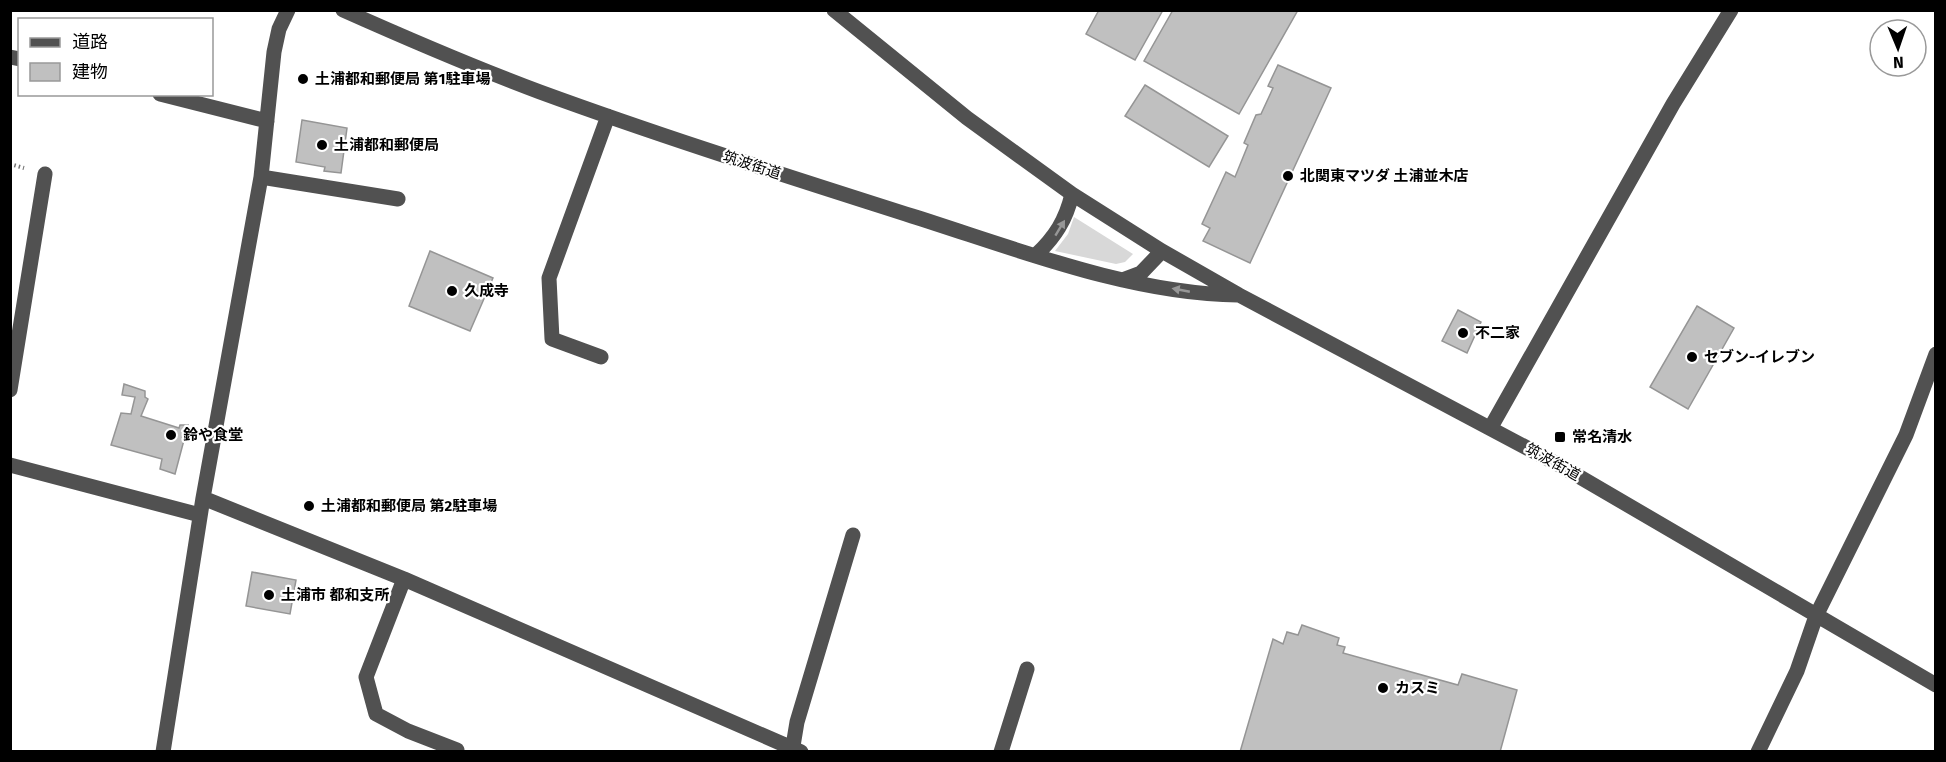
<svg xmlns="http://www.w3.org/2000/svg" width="1946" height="762" font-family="'Fira Sans','Noto Sans JP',sans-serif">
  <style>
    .green { fill: #d8d8d8 }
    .building { fill: #c0c0c0; stroke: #959595; stroke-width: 1.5 }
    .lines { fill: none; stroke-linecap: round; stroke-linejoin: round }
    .path { stroke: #737373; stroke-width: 4; stroke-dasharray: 1.5 3; stroke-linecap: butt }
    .minor { stroke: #515151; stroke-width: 15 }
    .oneway { fill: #979797 }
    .poi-dot { fill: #000; stroke: #fff; stroke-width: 2 }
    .labels { text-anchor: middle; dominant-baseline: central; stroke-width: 4.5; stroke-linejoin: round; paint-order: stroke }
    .poi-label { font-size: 15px; font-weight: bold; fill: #000; stroke: #fff; text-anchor: start }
    .street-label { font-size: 15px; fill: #000; stroke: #fff }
  </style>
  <rect width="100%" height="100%" fill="#fff"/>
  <path class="green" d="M1074,217l59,37 -8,8 -9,2 -61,-13 13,-17z"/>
  <path class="building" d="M1099,10h64l-28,50 -49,-26z
    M1173,10h125l-59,104 -95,-53z
    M1278,65l53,23 -81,175 -47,-22 7,-13 -8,-4 24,-52 9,5 13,-32 -4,-2 12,-28 5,-1 12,-26 -5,-2z
    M1145,85l83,51 -19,31 -84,-51z
    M302,120l45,8 -6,45 -17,-2 1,-4 -29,-5z
    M430,251l63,27 -23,53 -61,-25z
    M1697,306l37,22 -46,81 -38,-22z
    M1458,310l23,12 -14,31 -25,-12z
    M124,384l21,7v6l3,2 -7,17 38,12 1,-3h8l-13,49 -15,-5 2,-10 -51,-14 10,-32 10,1 4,-17 -13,-2z
    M252,572l44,8 -6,34 -44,-8z
    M1302,625l37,13 -2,7 8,2 -2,6 115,32 4,-11 55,16 -17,62h-260l33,-113 10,5 4,-12 11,3z"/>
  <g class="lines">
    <path class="path" d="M10,164l14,4"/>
    <path class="minor" d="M343,10c65,29 130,57 197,82 123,45 247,84 372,124 102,32 218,78 326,79
      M834,10l133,108 105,76 90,57 77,44 322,171 375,219
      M10,57l10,2
      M160,94l107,27
      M261,177l137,22
      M1036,255c19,-18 30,-35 36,-61
      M1125,279l16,-6 21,-22
      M601,357l-49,-18 -3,-61 59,-162
      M10,390l35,-216
      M1491,427l182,-323 58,-94
      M10,465l190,50
      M203,498l201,81 397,173
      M404,579l-38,98 10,37 32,17 49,19
      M163,752l40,-254 58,-321 13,-125 5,-23 9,-19
      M792,752l5,-30 56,-187
      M1001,752l26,-83
      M1758,752l39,-81 19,-55 90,-181 30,-81"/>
  </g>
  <defs><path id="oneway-solid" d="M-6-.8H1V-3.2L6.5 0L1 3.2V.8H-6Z" transform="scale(1.5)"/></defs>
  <g class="oneway">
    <use href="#oneway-solid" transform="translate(1060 228) rotate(-59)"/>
    <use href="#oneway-solid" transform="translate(1181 290) rotate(-169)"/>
  </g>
  <g class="poi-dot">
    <circle cx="303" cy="79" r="6"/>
    <circle cx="322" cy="145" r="6"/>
    <circle cx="1288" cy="176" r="6"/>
    <circle cx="452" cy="291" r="6"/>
    <circle cx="1463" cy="333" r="6"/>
    <circle cx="1692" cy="357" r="6"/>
    <circle cx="171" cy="435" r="6"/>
    <rect x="1554" y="431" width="12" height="12" rx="3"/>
    <circle cx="309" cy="506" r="6"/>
    <circle cx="269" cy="595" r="6"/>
    <circle cx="1383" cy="688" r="6"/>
  </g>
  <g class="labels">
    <g class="poi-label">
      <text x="315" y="79">土浦都和郵便局 第1駐車場</text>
      <text x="334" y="145">土浦都和郵便局</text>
      <text x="1300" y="176">北関東マツダ 土浦並木店</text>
      <text x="464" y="291">久成寺</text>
      <text x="1475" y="333">不二家</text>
      <text x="1704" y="357">セブン-イレブン</text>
      <text x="183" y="435">鈴や食堂</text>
      <text x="1572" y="437">常名清水</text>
      <text x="321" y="506">土浦都和郵便局 第2駐車場</text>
      <text x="281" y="595">土浦市 都和支所</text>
      <text x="1395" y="688">カスミ</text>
    </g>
    <g class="street-label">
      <text transform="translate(752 165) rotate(18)">筑波街道</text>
      <text transform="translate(1553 462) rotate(29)">筑波街道</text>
    </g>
  </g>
  <rect width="1946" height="762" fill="none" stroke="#000000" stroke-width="24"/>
  <rect x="18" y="18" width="195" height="78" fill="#ffffff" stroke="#999999" stroke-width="1.5"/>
  <rect x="30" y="38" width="30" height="9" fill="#515151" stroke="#999999" stroke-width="1.5"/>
  <text x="72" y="48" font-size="18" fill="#000000">道路</text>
  <rect x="30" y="63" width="30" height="18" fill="#c0c0c0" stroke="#999999" stroke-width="1.5"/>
  <text x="72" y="78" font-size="18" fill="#000000">建物</text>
  <g transform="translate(1898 48) rotate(178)"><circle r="28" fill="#ffffff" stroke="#999999" stroke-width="1.5"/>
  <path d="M0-4.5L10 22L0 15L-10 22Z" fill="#000000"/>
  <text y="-9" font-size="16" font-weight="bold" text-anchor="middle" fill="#000000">N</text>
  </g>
</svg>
